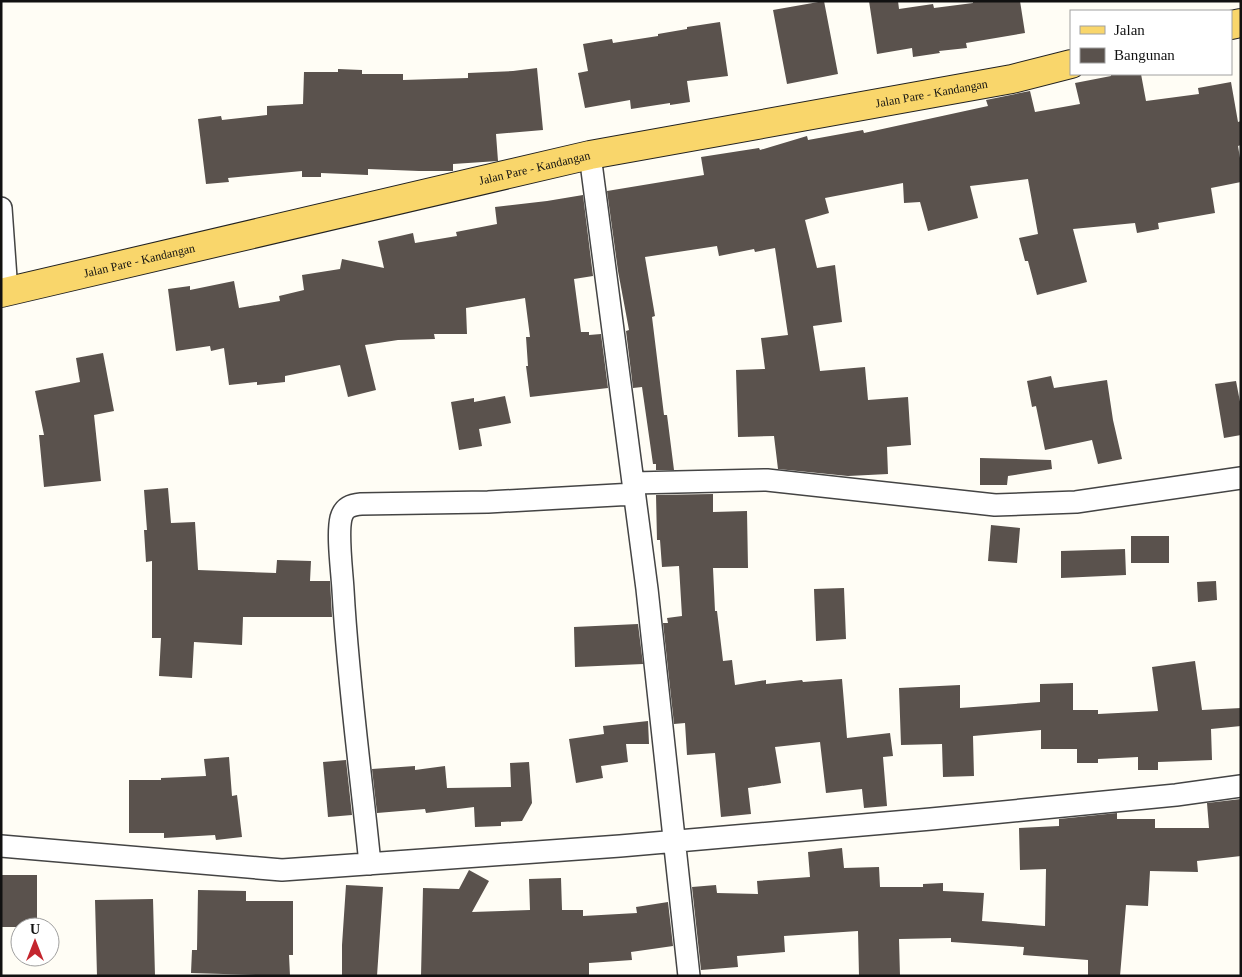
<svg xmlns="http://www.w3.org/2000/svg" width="1242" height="977" font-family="Georgia,serif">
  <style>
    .building { fill: #5a524d }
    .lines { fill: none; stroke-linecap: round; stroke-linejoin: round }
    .street-casing { stroke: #444; stroke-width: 24 }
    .primary-casing { stroke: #222; stroke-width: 30 }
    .street { stroke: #fff; stroke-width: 21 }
    .primary { stroke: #f9d66b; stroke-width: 28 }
    .labels { text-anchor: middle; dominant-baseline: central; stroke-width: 5; stroke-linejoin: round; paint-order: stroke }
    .street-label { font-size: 12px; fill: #111; stroke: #fff }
  </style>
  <rect width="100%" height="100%" fill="#fffdf5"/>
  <path class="building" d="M824,1l14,73 -51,10 -14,-74z
    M869,1h29l1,8 34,-5 1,4 39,-5v-2h47l5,32 -59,10 1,5 -28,3 1,2 -27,4 -1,-9 -35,6z
    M720,22l8,54 -41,5 3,21 -20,3v-2l-39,6 -1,-9 -45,8 -7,-35 10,-2 -5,-27 29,-5 1,4 45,-7v-2l29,-5v-2z
    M537,68l6,62 -47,4 2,27 -45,3v7h-34l-51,-2v6l-47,-2v4h-19v-6l-74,7 1,4 -23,2 -8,-65 23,-3 1,4 45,-5v-9l36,-2 1,-32h34v-3l24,1v4h41v6l65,-2v-5l45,-2z
    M1111,74h30l5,27 53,-7 -1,-6 33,-6 7,40 3,-1v24l-3,1 3,18v18l-30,6 4,25 -57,10 1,6 -22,4 -2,-10 -62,6 14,53 -50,13 -9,-34h-3l-6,-23 19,-4 -10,-55 -58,7 8,32 -50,13 -8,-29 -16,1 -1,-20 -78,15 4,15 -24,7 12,48 18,-3 7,57 -29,4 7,45 45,-4 3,33 40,-3 3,48 -24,2 1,27 -40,2 -70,-7 -4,-33 -36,1 -2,-67 29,-1 -4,-31 27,-3 -13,-87 -20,4 -1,-3 -35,7 -2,-10 -72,11 10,59 -3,1 12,98h3l7,55h-18v-6h-3l-11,-77 -9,1 -7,-57 3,-1 -11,-59 -11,-80 97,-16 -3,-18 58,-9 1,2 47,-14 1,4 55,-10 1,3 124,-27 -2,-6 44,-9 5,21 45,-8 -5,-21 36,-7z
    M583,195l10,81 -19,3 7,53h8v3l12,-1 7,54 -78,9 -4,-31h2l-2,-29h4l-5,-39 -59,10 1,26h-33l1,5 -37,1 -33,5 11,45 -28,7 -8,-32 -55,11v6l-28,3v-3l-28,3 -5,-37 -13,3 -1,-5 -34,5 -8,-62 22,-3v4l44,-9 5,27 41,-7 -1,-5 25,-6 -2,-15 38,-6 2,-10 42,9 -6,-27 35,-8 2,10 42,-7 -1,-4 41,-8 -2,-17 52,-6z
    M103,353l11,58 -20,4 7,66 -57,6 -5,-52h5l-9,-44 45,-9 -4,-24z
    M1051,376l3,12 53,-8 6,40 9,39 -24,5 -6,-24 -47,10 -9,-44 -4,1 -5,-26z
    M1236,381l5,26v28l-17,3 -9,-54z
    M505,396l6,27 -32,6 3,17 -23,4 -8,-48 23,-4v4z
    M980,458l71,2 1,9 -44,7 -1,9h-27z
    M168,488l3,35 24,-1 3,48 78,3 1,-13 34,1 -1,20h20l2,36h-89l-1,28 -48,-3 -2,36 -33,-2 2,-38h-9v-77l-6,1 -2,-32h3l-3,-40z
    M713,494v18l34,-1 1,57h-35l2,43h2l6,50 9,-1 3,25 31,-5v4l36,-4 1,2 39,-3 5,59 43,-5 3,23 -10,1 4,49 -23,2 -2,-19 -36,4 -6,-51 -45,5 6,36 -33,5 3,26 -30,3 -6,-64 -28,2 -2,-32 -11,1 -11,-101h5l-1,-5 15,-2 -3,-50 -17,1 -2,-27h-3l-1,-45z
    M991,525l29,3 -3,35 -29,-2z
    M1131,536h38v27h-38z
    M1125,549l1,26 -65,3v-27z
    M1216,581l1,19 -19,2 -1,-20z
    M844,588l2,51 -30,2 -2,-52z
    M638,624l5,40 -68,3 -1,-40z
    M1195,661l7,49 39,-2v18l-30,3 1,31 -54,2v8h-20v-13l-40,2v4h-21v-14h-36v-19l-68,6 1,40 -31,1 -1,-33 -41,1 -2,-57 61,-3v23l80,-6v-18l33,-1v27h25v4l60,-3 -6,-44z
    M648,721l1,23h-23l2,18 -27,4 2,12 -27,5 -7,-44 35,-5 -1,-8z
    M229,757l3,39 5,-1 5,42 -26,3 -1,-5 -51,3v-5h-35v-53h32v-2l45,-2 -2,-17z
    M346,760l6,55 -24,2 -5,-55z
    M529,762l3,41 -10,18 -21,1v4l-26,1 -1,-20 -48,6 -1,-4 -48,4 -5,-44 43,-3v4l30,-4 2,22 64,-1 -1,-24z
    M1241,799v57l-44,5 1,11 -48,-1 -2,35 -22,-1 -6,71h-32v-16l-65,-5 1,-8 -73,-5v-4l-52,1 1,37h-41l-1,-45 -74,5 1,16 -48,4 1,11 -37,3 -9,-83 24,-2 1,8 41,1 -1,-13 53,-4 -2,-25 34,-4 2,20 35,-1 1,20h43v-3l20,-1v8l41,2 -2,28 63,5 1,-57 -26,1 -1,-42 40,-2v-7l58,-6v6h38v9h54l-2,-25z
    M469,870l20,11 -17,31 58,-2 -1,-31 32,-1 1,32h21v6l54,-3 -1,-6 32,-5 5,44 -42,6 1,8 -43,3v13h-168l2,-88 36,1z
    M1,875h36v52h-36z
    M346,885l37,2 -6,89h-35v-31z
    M198,890l48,1v10h47v54h-4l1,21 -99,-3 1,-23h5z
    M153,899l2,77h-58l-2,-76z"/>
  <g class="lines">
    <defs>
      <path id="street" d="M590,155l57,434 42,387
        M1,208l6,84
        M633,483l134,-3 228,25 81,-3 165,-24
        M1,846l281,24 338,-24 311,-27 245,-24 65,-9
        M370,864c-9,-91 -22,-182 -27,-274 -1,-19 -6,-55 -2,-72 3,-11 10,-13 20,-14l127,-2 146,-8"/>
      <g id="primary">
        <path d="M1231,25l10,-2"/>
        <path id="s1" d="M1,293l589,-138 422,-76 59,-15"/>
      </g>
    </defs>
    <use href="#street" class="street-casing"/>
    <use href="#primary" class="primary-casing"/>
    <use href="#street" class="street"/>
    <use href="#primary" class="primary"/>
  </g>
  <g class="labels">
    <g class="street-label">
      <text stroke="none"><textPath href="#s1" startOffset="952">Jalan Pare - Kandangan</textPath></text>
      <text stroke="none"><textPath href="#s1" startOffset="548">Jalan Pare - Kandangan</textPath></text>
      <text stroke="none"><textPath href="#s1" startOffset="142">Jalan Pare - Kandangan</textPath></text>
    </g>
  </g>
  <rect width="1242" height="977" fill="none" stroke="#111111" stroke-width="5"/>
  <rect x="1070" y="10" width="162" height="65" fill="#ffffff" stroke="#a0a0a0"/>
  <rect x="1080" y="26" width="25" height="8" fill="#f9d66b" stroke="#a0a0a0"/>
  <text x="1114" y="35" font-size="15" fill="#111111">Jalan</text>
  <rect x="1080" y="48" width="25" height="15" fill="#5a524d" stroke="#a0a0a0"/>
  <text x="1114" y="60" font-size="15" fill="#111111">Bangunan</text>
  <g transform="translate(35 942)"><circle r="24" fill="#ffffff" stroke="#a0a0a0"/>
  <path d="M0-4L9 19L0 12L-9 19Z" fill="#c4262e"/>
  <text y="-8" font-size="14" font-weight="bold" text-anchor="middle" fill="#111111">U</text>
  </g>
</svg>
